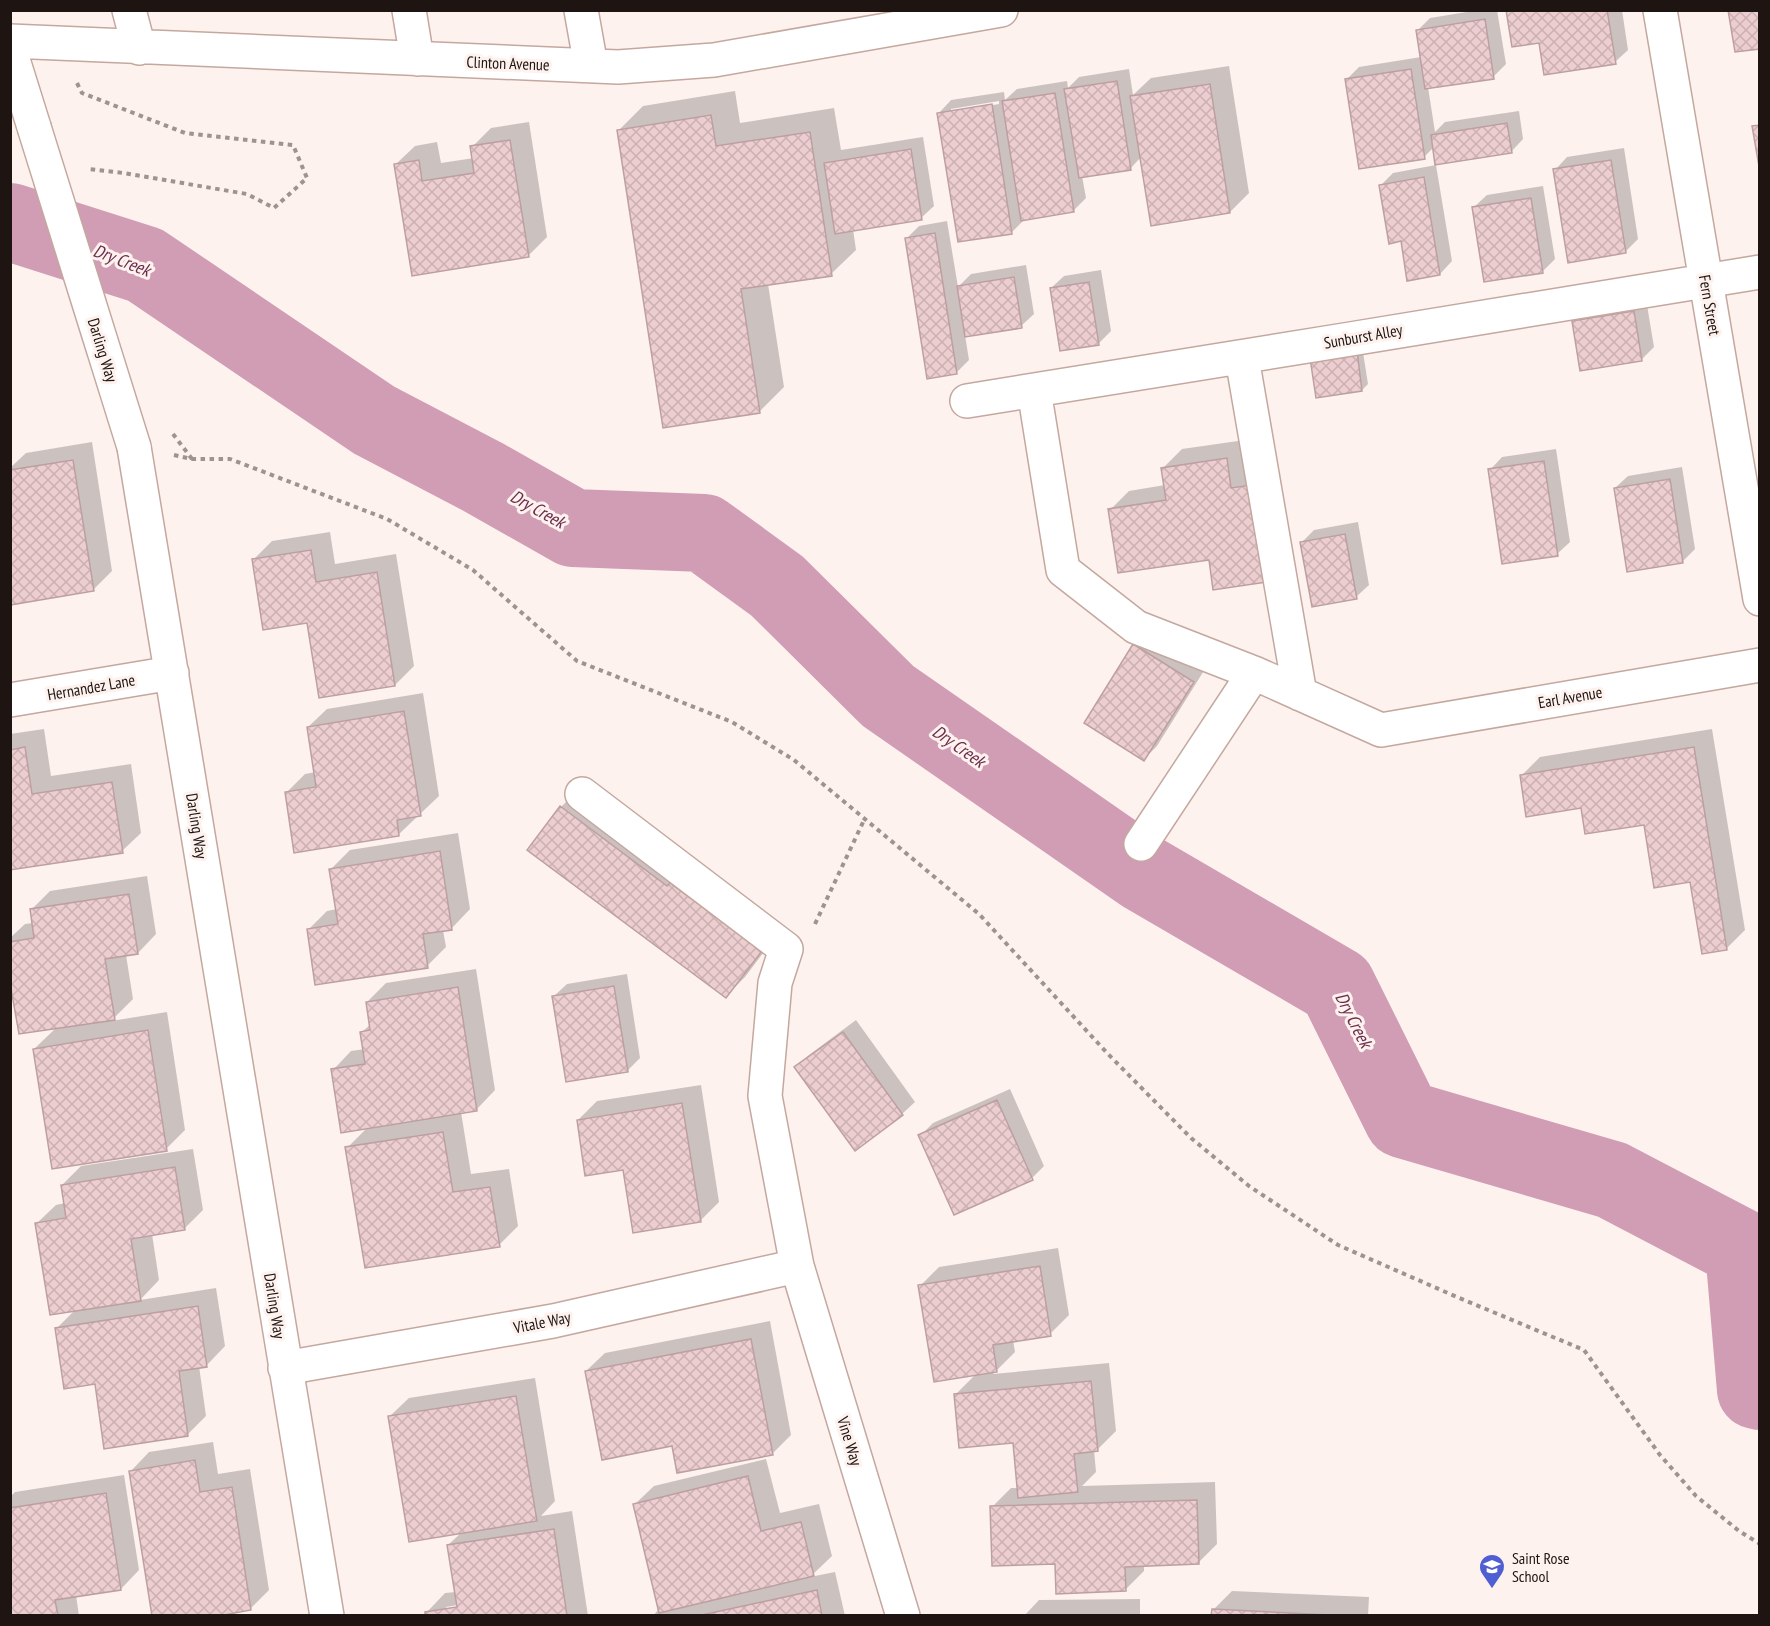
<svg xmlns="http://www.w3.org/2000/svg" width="1770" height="1626" font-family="'PT Sans Narrow',sans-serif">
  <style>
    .shadow { fill: #0003; fill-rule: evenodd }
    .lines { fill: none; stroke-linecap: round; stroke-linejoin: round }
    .river { stroke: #d09db5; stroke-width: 78 }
    .building { fill: url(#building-cross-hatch); stroke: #bd9fa1; stroke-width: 1.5 }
    .minor-casing { stroke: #c4a89f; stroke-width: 36 }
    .path { stroke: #9f9390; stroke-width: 4; stroke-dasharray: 4.5 4.5; stroke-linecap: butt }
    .minor { stroke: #fff; stroke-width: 33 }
    .minor-bridge-casing { stroke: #c4a89f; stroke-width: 36; stroke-linecap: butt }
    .minor-bridge { stroke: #fff; stroke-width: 33 }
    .labels { text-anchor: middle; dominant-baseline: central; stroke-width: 6; stroke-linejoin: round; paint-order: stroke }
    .street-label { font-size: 16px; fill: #1e1411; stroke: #fef2ee }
    .poi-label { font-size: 16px; fill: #1e1411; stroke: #fef2ee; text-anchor: start }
    .water-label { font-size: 18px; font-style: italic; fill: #6b2d4f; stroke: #fef2ee }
  </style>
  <defs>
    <pattern id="building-cross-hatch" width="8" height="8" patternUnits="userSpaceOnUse" patternTransform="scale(1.5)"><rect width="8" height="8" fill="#edced0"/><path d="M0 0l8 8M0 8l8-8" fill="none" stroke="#cbb0b2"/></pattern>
  </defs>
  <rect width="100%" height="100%" fill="#fef2ee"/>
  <path class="shadow" d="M1479,10h18l9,54 -13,13 -65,10 7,45 10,-10 74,-11 4,28 -12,13 -77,-5 -10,10 -78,-77 13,-13 62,-10 -4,-26 13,-13z
    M1507,10h115l6,40 -13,12 -75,-21z
    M1229,66l20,127 -19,19 -89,-55 -11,12 -48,7 4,22 -13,13 -49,9 -12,12 -73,-119 12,-13 53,-8 1,8 12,-11 50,-8 1,7 11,-11 50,-8 4,26 18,-17zM999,101v3l-48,8v-3z
    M735,91l5,32 94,-15 7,42 82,-13 11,69 -13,12 -68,11 3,21 -25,24 -63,10 16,103 -25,25 -140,-282 24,-24z
    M529,122l18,115 -19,19 -132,-92 19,-18 22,-4 4,21 33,-5 -2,-11 19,-19z
    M1624,148l14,91 -13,13 -70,-82 12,-13z
    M1436,165l16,96 -12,13 -59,-89 12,-12z
    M1543,186l12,73 -13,13 -68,-65 13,-12z
    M947,221l11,66 13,-13 55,-9 8,49 -13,12 -56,9 4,25 -12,12 -51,-133 13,-13z
    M1101,270l10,61 -13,13 -47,-56 13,-12z
    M1646,299l8,48 -13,13 -67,-39 12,-12z
    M1362,346l6,38 -6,6 -44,-38z
    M1245,440l32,26 -67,92 -100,-48 19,-19 36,-6 -2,-17 19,-19z
    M92,442l20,129 -19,19 -83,13v-135l16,-15z
    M1556,449l14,93 -13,12 -67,-84 12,-13z
    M1682,467l13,82 -13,13 -67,-74 13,-12z
    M1358,522l11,63 -13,12 -54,-55 12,-12z
    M330,532l5,32 61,-10 18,112 -19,19 -86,-64 -56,-61 19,-19z
    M1147,632l58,37 -48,77 -13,13 -58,-36 48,-78z
    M423,693l16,103 -41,39 -112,-42 19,-19 11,-2 -8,-45 19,-18z
    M44,729l7,47 80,-12 10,69 -19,18 -112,17v-134z
    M1712,729l33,201 -19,19 -35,-69 -45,-57 -64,-17 -61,-30 19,-19z
    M580,788l199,144 -34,45 -19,19 -165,-189z
    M458,833l12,76 -18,19 -9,2 3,17 -19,19 -119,-36 19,-19 10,-2 -6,-40 19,-19z
    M147,876l9,58 -18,19 -12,2 7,44 -22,22 56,-9 18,118 -19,19 -132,-100 23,-22 -47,-53v-36l15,-14 8,-1 -2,-13 19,-19z
    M476,969l19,121 -18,19 -16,3 10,62 38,-5 9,57 -19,19 -152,-97 21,-21 -35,-57 18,-19 14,-2 -3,-17 9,-8 -4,-22 19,-19z
    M627,974l13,84 -13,13 -73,-75 13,-12z
    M856,1020l59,82 -13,12 -106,-47 13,-12z
    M701,1085l18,117 -19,19 -76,-53 -46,-48 19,-19z
    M1010,1089l34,77 -12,12 -112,-42 13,-13z
    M193,1149l10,61 -19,19 -32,5 7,46 -19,20 76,-12 9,58 -18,19 -8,1 7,50 -19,19 -91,-53 -40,-53 20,-20 -39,-86 19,-18 9,-2 -3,-18 19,-19z
    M1058,1248l11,67 -19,19 -37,6 2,12 -22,22 116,-11 7,68 -19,19h-3l2,22 -14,14 133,-4 2,62 -19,19 -54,1v7l-19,19 -68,-27 -65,-56 19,-19h8l-4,-47 -59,-47 20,-20 -56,-88 19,-19z
    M770,1321l21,114 -19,19 -99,-9 -87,-74 19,-18z
    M535,1378l20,123 -14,15 31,-5 16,105h-161v-4l18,-19 11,-1 -8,-47 14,-13 -72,-116 19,-18zM464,1604v3l-18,3v-3z
    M213,1442l5,32 32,-5 19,121 -19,19 -119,-138 18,-19z
    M766,1459l14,54 39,-9 13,52 -22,21 25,-5 10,44h-192l5,-6 -23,-106 19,-18z
    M124,1475l15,95 -18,19 -45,6 3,21h-69v-119l5,-5z
    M1232,1591l137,6 -1,19h-155v-6z
    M1140,1599v17h-116l15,-16z"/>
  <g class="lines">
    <path class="river" d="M10,222l135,43 229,155 109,57 90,51 131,5 73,53 111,110 255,177 194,113 66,133 209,61 132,69 12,141 4,1"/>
  </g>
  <path class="building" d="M1506,10h101l9,54 -72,11 -5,-32 -27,4z
    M1728,10h32v39l-25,3z
    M1485,19l9,60 -69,10 -9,-59z
    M1411,69l14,90 -66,10 -14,-90z
    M1117,81l14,89 -52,8 -15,-89z
    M1210,84l20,129 -79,13 -21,-130z
    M1055,93l19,119 -53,9 -19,-120z
    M992,104l20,130 -54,8 -21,-129z
    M711,115l5,31 94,-14 22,144 -91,13 19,124 -97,15 -46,-298z
    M1507,123l5,30 -77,12 -4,-30z
    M1760,125v47l-8,-46z
    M510,140l19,117 -117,19 -18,-112 25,-4 3,21 52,-8 -4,-27z
    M911,149l11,71 -87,14 -11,-71z
    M1611,160l15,93 -58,10 -15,-94z
    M1424,177l16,98 -33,6 -6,-40 -12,3 -10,-59z
    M1531,198l12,75 -59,9 -12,-75z
    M935,233l22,141 -30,5 -22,-141z
    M1014,277l8,51 -57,9 -8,-51z
    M1089,282l10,63 -39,6 -10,-63z
    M1634,311l8,50 -62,10 -8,-50z
    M1357,351l5,40 -46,7 -6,-40z
    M1227,458l4,30 28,-4 14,97 -60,9 -4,-30 -91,13 -10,-64 58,-9 -5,-32z
    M73,460l21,131 -84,14v-135z
    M1544,461l14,95 -56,8 -14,-95z
    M1670,479l13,84 -56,9 -13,-84z
    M1345,534l12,65 -45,8 -12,-65z
    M311,550l5,32 61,-10 18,114 -76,12 -12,-75 -44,7 -11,-71z
    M1133,644l61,38 -50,79 -60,-38z
    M404,711l17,105 -24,4 2,16 -105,17 -9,-61 31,-5 -9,-60z
    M25,747l7,47 80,-12 11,71 -113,17v-120z
    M1694,747l33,203 -25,4 -12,-72 -36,6 -10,-63 -59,9 -4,-26 -55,9 -6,-42z
    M560,806l107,80 3,-3 92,68 -36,47 -199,-148z
    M440,851l12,79 -29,4 5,34 -113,17 -8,-56 31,-5 -9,-55z
    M129,894l9,60 -33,5 10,61 -96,14 -9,-51v-41l24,-4 -4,-29z
    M614,986l14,86 -62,10 -14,-86z
    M458,987l19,124 -136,22 -10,-64 34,-5 -5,-32 10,-2 -4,-28z
    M148,1030l19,121 -115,18 -19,-120z
    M843,1032l60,83 -48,36 -61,-84z
    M997,1100l36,80 -79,35 -36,-80z
    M682,1103l19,119 -68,11 -10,-63 -38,6 -8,-56z
    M443,1132l10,60 37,-5 10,60 -135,21 -20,-121z
    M175,1167l10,63 -54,9 10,62 -91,14 -15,-92 31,-5 -5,-33z
    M1040,1266l11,70 -58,9 4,27 -63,10 -16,-97z
    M198,1306l9,61 -28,4 9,65 -84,13 -9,-65 -31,5 -9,-61z
    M751,1339l22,116 -96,18 -5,-27 -70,14 -17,-89z
    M1091,1381l7,70 -24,3 4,38 -60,6 -5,-55 -54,5 -5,-54z
    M516,1396l21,125 -128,21 -21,-126z
    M195,1460l5,32 32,-5 19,123 -32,6h-67l-23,-145z
    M748,1476l13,55 40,-9 13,54 -155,37 -26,-109z
    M106,1493l15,97 -66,10 3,16h-48v-108z
    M1197,1500l2,64 -74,3 1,24 -70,3 -1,-30 -63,2 -2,-60z
    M554,1529l13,87h-142v-4l32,-5 -10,-62z
    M817,1590l5,26h-125z
    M1212,1609l136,7h-137z"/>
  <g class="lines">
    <defs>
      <path id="minor" d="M129,10l10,38
        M409,10l8,49
        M581,10l10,56
        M1660,10l100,589
        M10,41l608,26 96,-7 287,-50
        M10,50l24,77
        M1242,358l58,336
        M1034,390l29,180 73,57 118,46 127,57 379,-65
        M967,401c265,-42 528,-86 793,-129
        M134,447l193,1169
        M10,700l162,-27
        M582,794l204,155 -11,34 -10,113 32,170 106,350
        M1141,844l113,-171
        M285,1368l268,-47 244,-55"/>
    </defs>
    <use href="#minor" class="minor-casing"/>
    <path class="path" d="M77,83l5,10 103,40 108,12 14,33 -33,30 -27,-14 -124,-21 -34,-4
      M173,434l19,25
      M174,455l18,4h38l157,60 86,51 104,91 155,61 62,38 185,154 129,140 83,84 58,48 89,59 119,52 127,53 76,105 36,41 43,35 21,13
      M815,924l50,-106"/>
    <use href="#minor" class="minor"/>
    <defs>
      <path id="minor-bridge" d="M34,127l100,320"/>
    </defs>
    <use href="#minor-bridge" class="minor-bridge-casing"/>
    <use href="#minor-bridge" class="minor-bridge"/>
  </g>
  <defs>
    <symbol id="school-pin" viewBox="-11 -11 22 30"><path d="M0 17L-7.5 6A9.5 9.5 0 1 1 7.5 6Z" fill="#505ed4" stroke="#fef2ee"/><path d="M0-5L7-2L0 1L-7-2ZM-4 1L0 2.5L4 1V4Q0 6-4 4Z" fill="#fff"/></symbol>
  </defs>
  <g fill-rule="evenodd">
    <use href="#school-pin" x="1477" y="1552" width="30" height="40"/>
  </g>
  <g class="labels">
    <g class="street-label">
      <text transform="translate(508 63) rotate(2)">Clinton Avenue</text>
      <text transform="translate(1710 305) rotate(80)">Fern Street</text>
      <text transform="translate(1363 336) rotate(-10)">Sunburst Alley</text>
      <text transform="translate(103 350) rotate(73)">Darling Way</text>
      <text transform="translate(91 687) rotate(-10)">Hernandez Lane</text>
      <text transform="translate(1570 697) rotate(-10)">Earl Avenue</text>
      <text transform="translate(197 826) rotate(81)">Darling Way</text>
      <text transform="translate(275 1306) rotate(81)">Darling Way</text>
      <text transform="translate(542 1322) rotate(-11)">Vitale Way</text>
      <text transform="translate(850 1441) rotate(73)">Vine Way</text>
    </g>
    <g class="poi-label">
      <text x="1512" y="1558">Saint Rose<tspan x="1512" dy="18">School</tspan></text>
    </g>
    <g class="water-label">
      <text transform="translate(122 260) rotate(21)">Dry Creek</text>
      <text transform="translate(538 509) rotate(29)">Dry Creek</text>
      <text transform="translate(959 746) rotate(35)">Dry Creek</text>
      <text transform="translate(1354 1020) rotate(63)">Dry Creek</text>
    </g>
  </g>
  <rect width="1770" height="1626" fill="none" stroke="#1e1411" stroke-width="24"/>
</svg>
